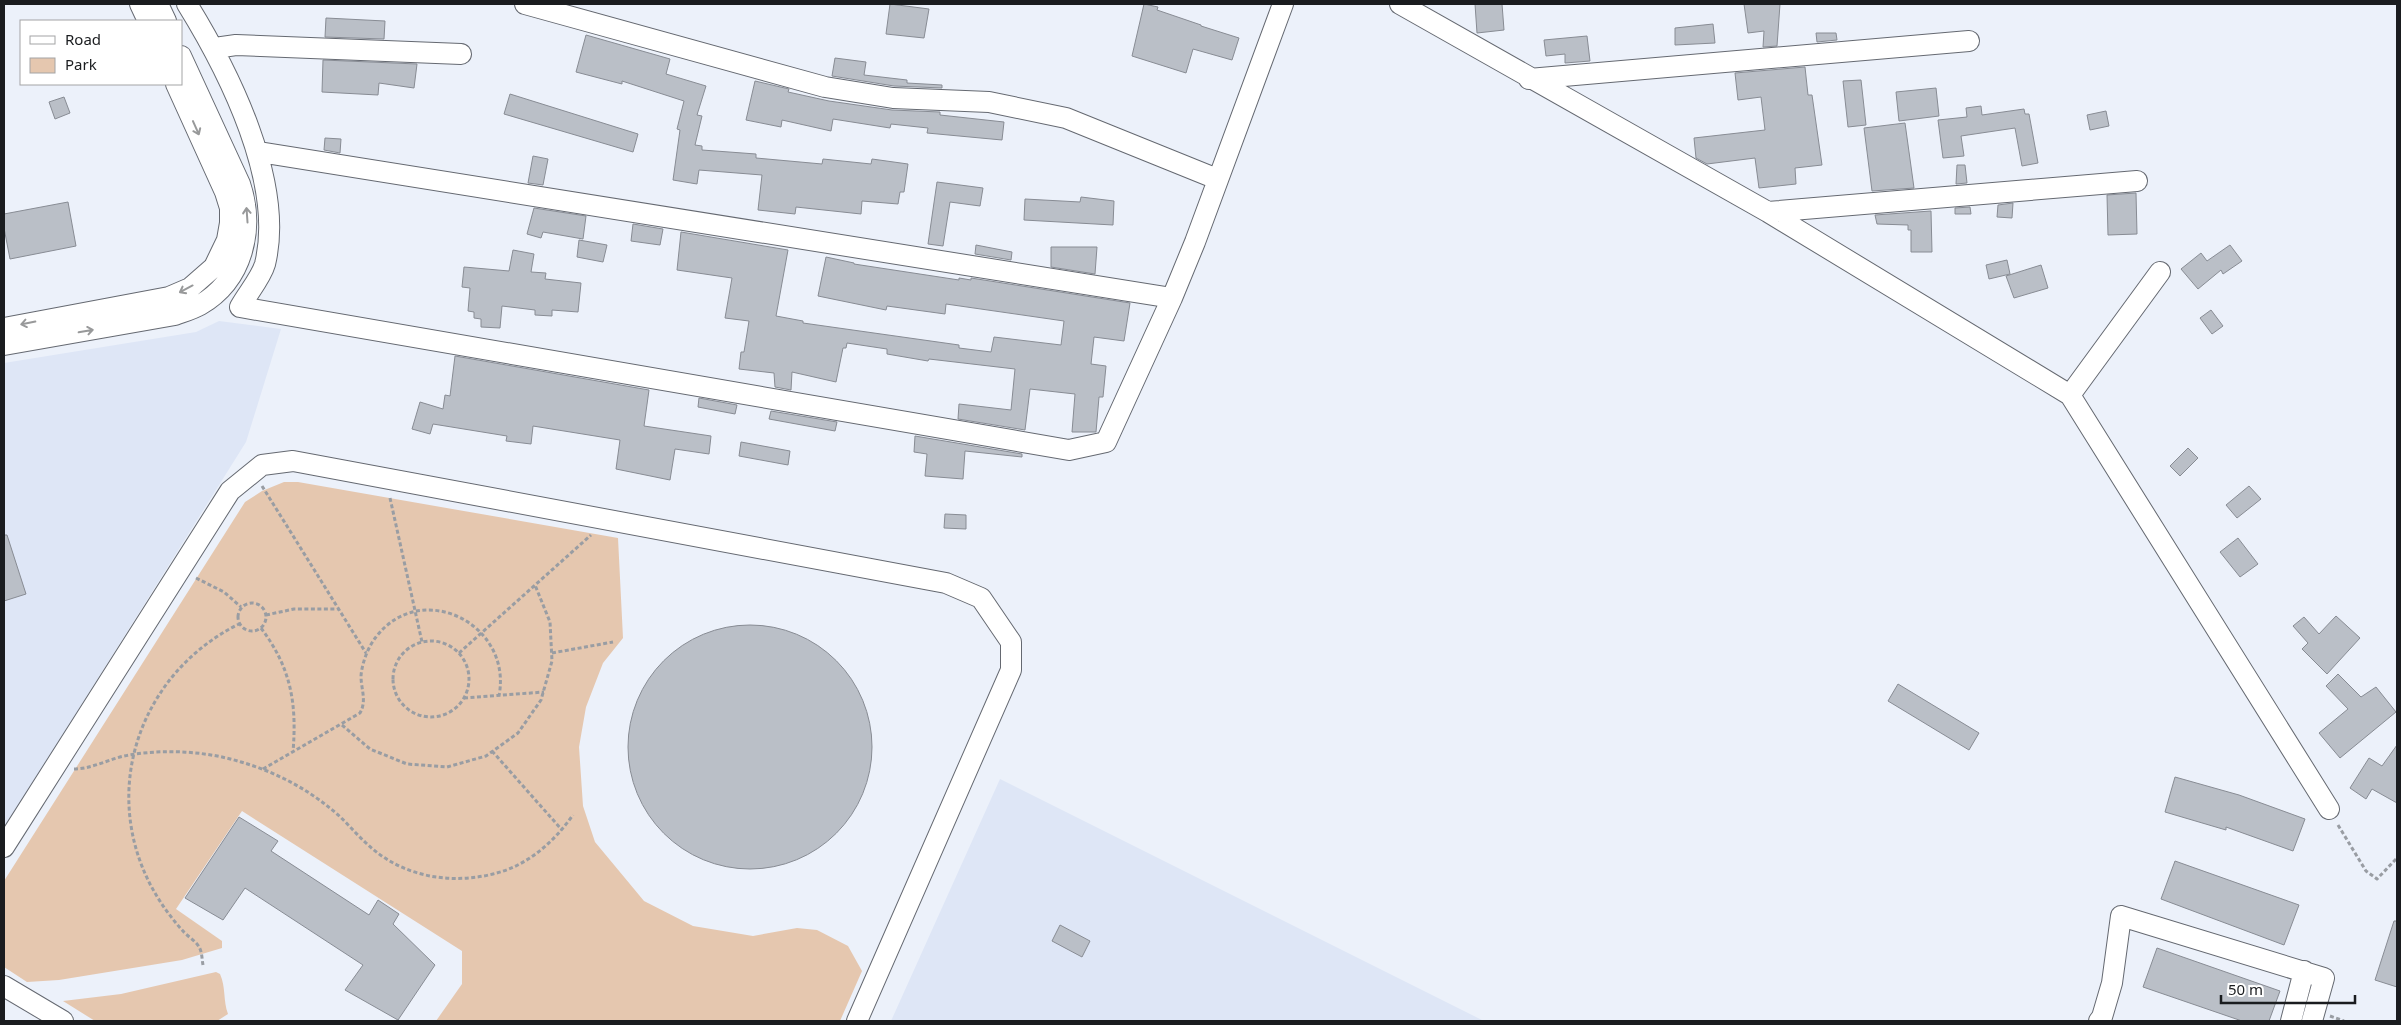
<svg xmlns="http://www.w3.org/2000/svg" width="2401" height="1025" font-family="'Noto Sans',sans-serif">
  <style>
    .built { fill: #dee6f6 }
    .green { fill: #e5c7af }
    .building { fill: #babfc7; stroke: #888c94 }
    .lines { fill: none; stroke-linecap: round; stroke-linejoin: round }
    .street-casing { stroke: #656971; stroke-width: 22 }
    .path { stroke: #999da3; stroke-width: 3; stroke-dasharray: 4 2.5; stroke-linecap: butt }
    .street { stroke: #fff; stroke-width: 20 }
    .oneway { stroke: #98999a }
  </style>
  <rect width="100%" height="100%" fill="#ecf1fa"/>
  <path class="built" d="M219,321l62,8 -35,113 -242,386v-465l192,-31z
    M1000,779l484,242h-593z"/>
  <path class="green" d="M284,482h14l320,56 5,100 -20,25 -17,44 -7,40 4,59 12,36 49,59 49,25 60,10 44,-8 20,2 31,16 14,25 -22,50h-404l26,-37v-33l-220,-140 -66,98 46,32v7l-40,12 -123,20 -32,2 -23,-15v-86l241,-379 17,-11z
    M216,972l4,2c6,13 3,27 8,40l-11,7h-122l-32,-20 58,-7z"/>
  <path class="building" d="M890,4l39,5 -5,29 -38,-4z
    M1144,4l14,3 -1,3 44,15v1l38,12 -7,22 -39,-11 -7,24 -54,-17z
    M1475,4h27l2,26 -27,3z
    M1744,4h36l-3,42 -14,1 1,-16 -16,2z
    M326,18l59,3 -1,18 -59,-2z
    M1713,24l2,19 -40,2v-17z
    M1816,33h20l1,7 -20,2z
    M586,35l84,24 -4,15 40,12 -9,29 5,1 -7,29 7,1v4l54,4v4l66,6 1,-5 48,5 1,-5 36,5 -4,28h-4l-2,12 -36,-3 -1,13 -65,-7 -1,7 -37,-4 4,-35 -63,-5 -2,14 -24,-4 7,-50 -3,-1 7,-28 -62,-20v3l-46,-12z
    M1587,36l3,25 -25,2v-9l-19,2 -2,-16z
    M835,58l31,4 -2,13 43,5v3l35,2v3l-48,-2 -62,-10z
    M323,60l94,4 -3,24 -35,-5 -1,12 -56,-3z
    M1805,67l3,28h4l10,70 -27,3 1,16 -37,4 -4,-30 -48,6 -11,-6 -2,-20 71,-8 -4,-33 -23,3 -3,-27z
    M1861,80l5,45 -18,2 -5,-46z
    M755,81l34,8 -1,3 41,9 63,9 48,2v3l64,7 -2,18 -75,-7 1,-5 -37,-4 -1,4 -57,-9 -2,12 -49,-11 -1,7 -35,-7z
    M1936,88l3,28 -40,5 -3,-29z
    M510,94l128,40 -5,18 -129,-38z
    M64,97l6,16 -15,6 -6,-17z
    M1981,106l1,9 42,-6 1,5h4l9,49 -16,3 -7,-38 -54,8 3,20 -21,2 -5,-38 29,-3 -1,-9z
    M2106,111l3,15 -19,4 -3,-15z
    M1905,123l9,65 -42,3 -8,-63z
    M325,138l16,1 -1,14 -16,-3z
    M533,156l15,3 -5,26 -15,-2z
    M1957,165h8l2,18 -11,1z
    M937,182l46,6 -3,18 -30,-4 -7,44 -15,-2z
    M2136,193l1,41 -29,1 -1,-40z
    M1081,197l33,4 -1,24 -89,-5 1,-21 55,3z
    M68,202l8,44 -66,13 -6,-31v-14z
    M2013,203l-1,15 -15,-1 1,-12z
    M1970,207l1,7h-16v-6z
    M534,208l52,8 -3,23 -40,-7 -2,6 -14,-4z
    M1931,211l1,41h-21v-22h-3v-5l-31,-1 -2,-9z
    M633,224l30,5 -3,16 -29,-4z
    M681,232l107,18 -12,66 27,5v2l156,22v3l32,4 3,-15 67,8 3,-24 -118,-17 -1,10 -58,-8 -1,4 -68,-14 8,-39 28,6v1l105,16v-2l12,2v-2l159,25 -6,38 -30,-4 -3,27 15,2 -3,31h-4l-3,35h-24l3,-38 -45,-5 -5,41 -67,-11 1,-15 52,6 4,-41 -86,-10 -1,2 -41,-7v-5l-40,-6 -1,5h-3l-7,34 -44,-10 -1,18 -16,-3 -1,-14 -35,-4 2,-17h3l5,-31 -24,-3 7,-40 -55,-8z
    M579,240l28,5 -4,17 -26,-5z
    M976,245l36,7 -1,8 -36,-6z
    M2230,245l12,16 -19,13 -2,-4 -23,19 -17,-20 20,-16 6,8z
    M1051,247h46l-2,27 -44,-7z
    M513,250l21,4 -3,18 15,1 -1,6 36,4 -3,29 -26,-2v6l-17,-1v-5l-33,-4 -2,22 -19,-1v-8l-7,-1v-6l-6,-1 2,-23 -8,-1 2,-20 45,4z
    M2007,260l3,14 -21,5 -3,-14z
    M2041,265l7,23 -34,10 -8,-22z
    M2211,310l12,16 -11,8 -12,-16z
    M455,356l194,34 -5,36 67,10 -2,18 -34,-5 -5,31 -54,-11 4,-29 -87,-14 -2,18 -25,-3 1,-5 -74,-12 -3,10 -18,-5 8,-27 23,7 2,-14 5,1z
    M699,398l38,7 -2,9 -37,-7z
    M771,411l66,11 -2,9 -66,-12z
    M915,436l107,18v3l-57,-6 -2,28 -38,-3 2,-22 -13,-2z
    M741,442l49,9 -2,14 -49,-9z
    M2188,448l10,10 -18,18 -10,-10z
    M2249,486l12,13 -24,19 -11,-13z
    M945,514l21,1v14l-22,-1z
    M4,535h3l19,59 -22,7z
    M2238,538l20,26 -18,13 -20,-25z
    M2336,616l24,22 -33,36 -25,-25 6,-6 -15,-17 11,-9 15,17z
    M628 747a122 122 0 1 1 244 0a122 122 0 1 1-244 0Z
    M2338,674l23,23 15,-10 20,25 -56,46 -21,-25 29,-24 -22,-23z
    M1898,684l81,49 -10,17 -81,-49z
    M2397,745v58l-25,-14 -6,10 -16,-11 19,-30 13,8z
    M2175,777l64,18 66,24 -12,32 -67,-24v3l-61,-18z
    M239,817l39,24 -7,10 98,64 9,-15 21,14 -6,10 42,41 -37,55 -53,-30 18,-25 -118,-77 -22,32 -38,-22z
    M2175,861l124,44 -15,40 -123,-46z
    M2394,921h3v66l-22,-7z
    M1060,925l30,16 -8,16 -30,-16z
    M2157,948l123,43 -11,30h-27l-99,-34z"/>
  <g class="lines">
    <defs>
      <path id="street" d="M140,4l8,17
        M158,4l8,17
        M187,4c42,68 98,179 78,260 -4,14 -18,30 -25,43l829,143 37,-8 66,-144 23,-56 88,-238
        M525,4l300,83 68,11 96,4 77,16 151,61
        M1400,4l368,208 302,183 259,414
        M215,48l21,-3 225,9
        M1529,79l440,-38
        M259,152l913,146
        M1768,212l369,-31
        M4,328l165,-31 21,-9 24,-21 13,-27 3,-17v-15l-5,-16 -49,-108
        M4,345l171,-30c8,-3 18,-6 25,-10 43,-25 55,-76 40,-121l-59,-128
        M2070,395l90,-123
        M4,847l226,-356 32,-26 31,-4 653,122 35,15 30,44v28l-154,351
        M4,986l59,35
        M2099,1021l3,-4 10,-34 9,-67 203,62 -12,43
        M2291,1021l13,-50"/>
    </defs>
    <use href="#street" class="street-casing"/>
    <path class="path" d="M262,486l104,167
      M390,498l32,144
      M196,578l28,14 17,15
      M238 617a14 14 0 1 1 28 0a14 14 0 1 1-28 0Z
      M266,615l28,-6h45
      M261,628c30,40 36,75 32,124
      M393 679a38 38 0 1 1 76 0a38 38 0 1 1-76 0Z
      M459,653l132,-118
      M552,653l61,-11
      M464,698l80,-6
      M342,725l28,24 37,15 40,3 39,-11 32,-23 23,-33 11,-39 -2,-39 -15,-37
      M492,751l70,79
      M74,769c18,0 37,-11 55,-14 36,-6 77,-4 112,7 32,9 65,26 90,47 13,10 23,23 35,34 34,33 82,42 127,31 34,-8 60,-31 80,-59
      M263,769l97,-56c7,-12 1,-24 1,-37 1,-13 7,-29 15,-39 45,-59 137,-13 123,59
      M2338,825l28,46 11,8 20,-21
      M203,965c-1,-5 -1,-14 -4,-18 -3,-6 -12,-11 -16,-16 -13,-14 -24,-30 -33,-47 -50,-98 -8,-212 89,-260
      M2330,1016l14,5"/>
    <use href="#street" class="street"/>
  </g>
  <defs><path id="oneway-shaft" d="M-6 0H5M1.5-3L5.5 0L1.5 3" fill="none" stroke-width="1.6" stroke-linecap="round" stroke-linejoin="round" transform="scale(1.25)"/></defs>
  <g class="oneway">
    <use href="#oneway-shaft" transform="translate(196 128) rotate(66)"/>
    <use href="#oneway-shaft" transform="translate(247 215) rotate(-94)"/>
    <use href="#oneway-shaft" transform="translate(186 289) rotate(152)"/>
    <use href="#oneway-shaft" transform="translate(28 323) rotate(169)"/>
    <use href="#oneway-shaft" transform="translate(86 331) rotate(-10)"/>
  </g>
  <rect width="2401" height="1025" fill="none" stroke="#1a1c1f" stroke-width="10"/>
  <rect x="20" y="20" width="162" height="65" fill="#ffffff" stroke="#a3a4a5"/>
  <rect x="30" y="36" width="25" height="8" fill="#ffffff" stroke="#a3a4a5"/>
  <text x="65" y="45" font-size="15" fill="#1a1c1f">Road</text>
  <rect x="30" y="58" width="25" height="15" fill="#e5c7af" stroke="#a3a4a5"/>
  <text x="65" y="70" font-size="15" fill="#1a1c1f">Park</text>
  <path d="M2221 995v8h134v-8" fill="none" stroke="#1a1c1f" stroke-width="2.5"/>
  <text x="2228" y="995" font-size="15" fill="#1a1c1f" stroke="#ffffff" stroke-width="4" paint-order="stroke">50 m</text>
</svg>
